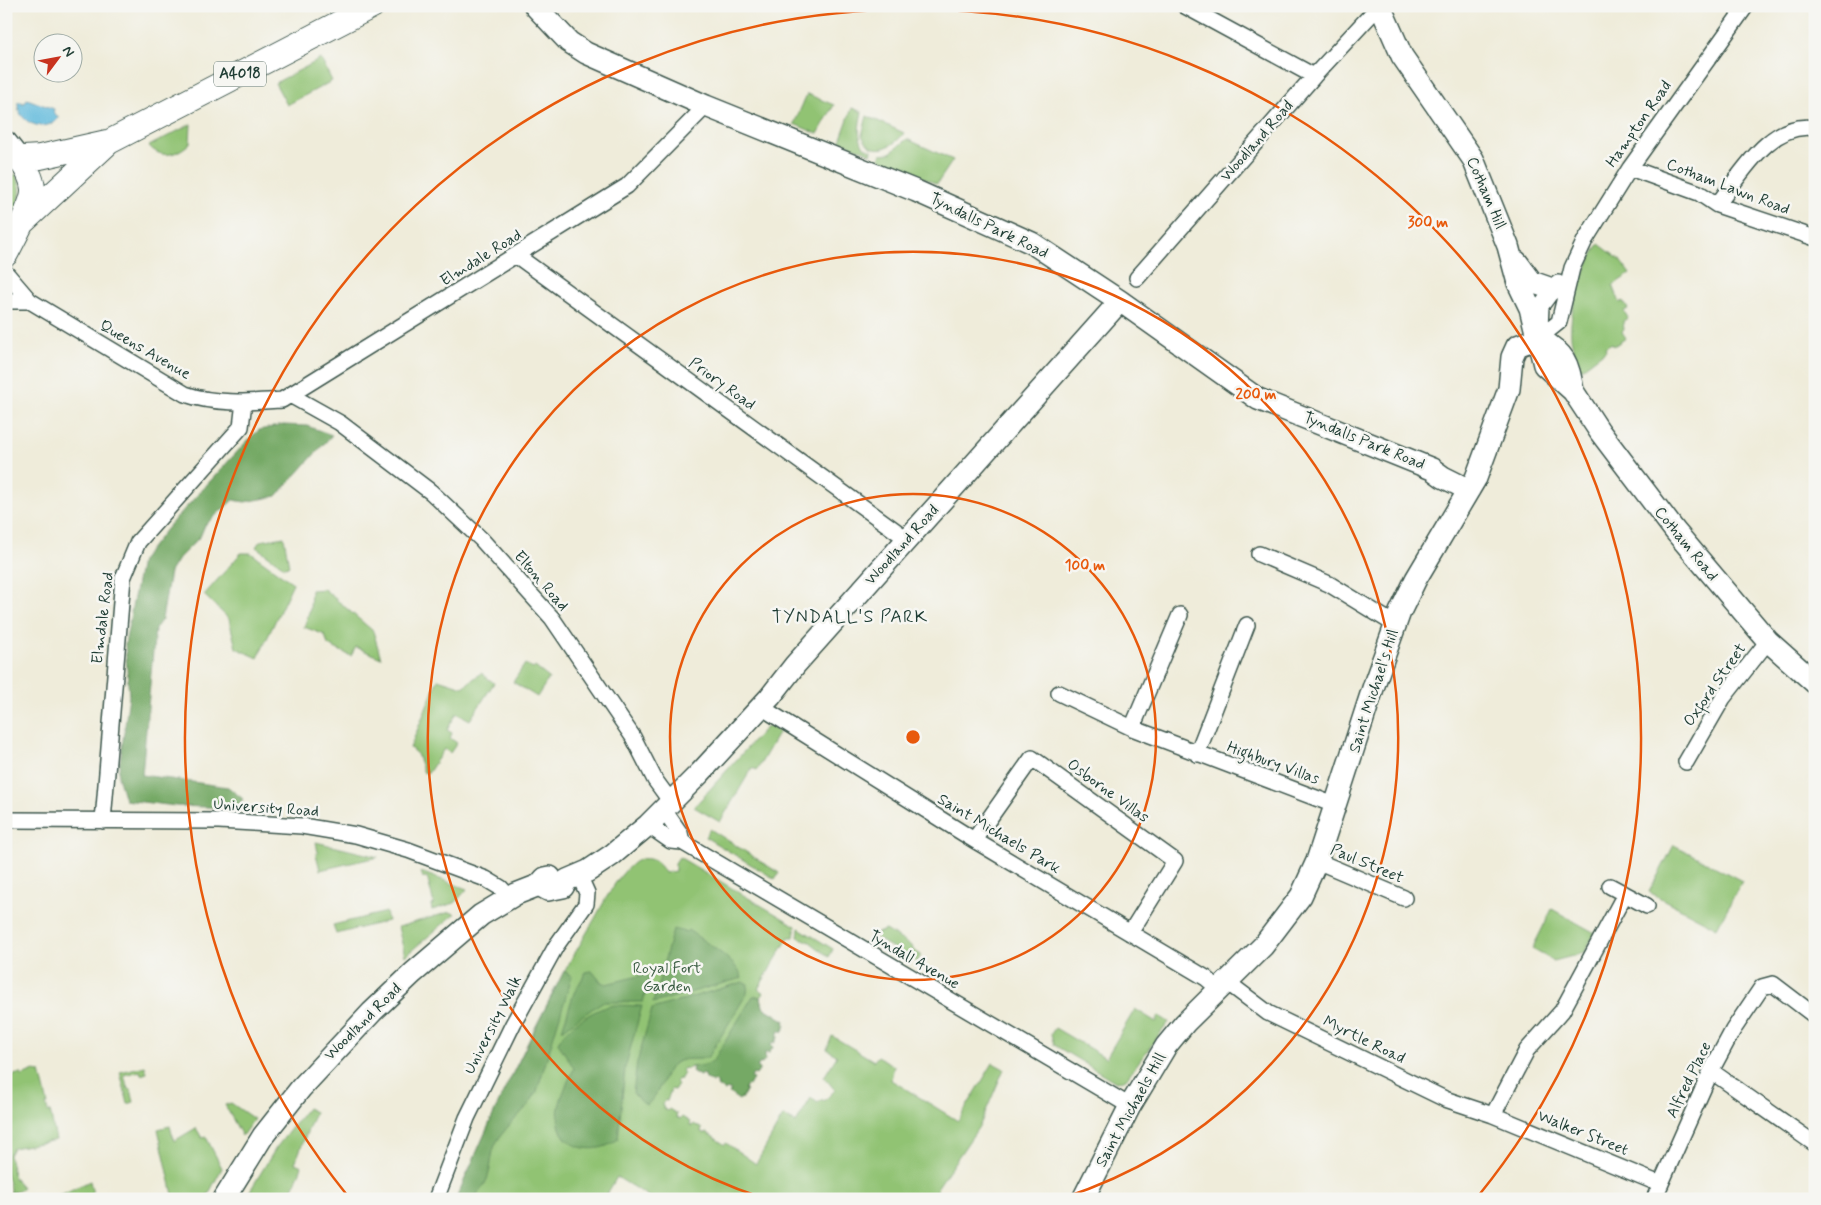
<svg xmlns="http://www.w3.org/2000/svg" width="1821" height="1205" font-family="Mynerve,sans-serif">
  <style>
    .green { fill: #91c373; stroke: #588054 }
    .forest { fill: #74a965; stroke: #4a734c }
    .water { fill: #5fb9dc; stroke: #3f7b88 }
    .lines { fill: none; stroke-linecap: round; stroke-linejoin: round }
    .street-casing { stroke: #3e574d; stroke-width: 18 }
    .secondary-casing { stroke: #3e574d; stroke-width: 24 }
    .primary-casing { stroke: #3e574d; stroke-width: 26 }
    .street { stroke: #fff; stroke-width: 15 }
    .secondary { stroke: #fff; stroke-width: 21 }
    .primary { stroke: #fff; stroke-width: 24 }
    .ring { fill: none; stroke: #e8590c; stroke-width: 2.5 }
    .labels { text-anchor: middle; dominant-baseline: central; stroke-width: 5; stroke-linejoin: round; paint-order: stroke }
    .shield { fill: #f6f6f2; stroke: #60746d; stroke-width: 1 }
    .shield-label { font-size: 15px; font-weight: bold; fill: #1f3d34 }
    .street-label { font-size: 16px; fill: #1f3d34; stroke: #f6f6f2 }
    .park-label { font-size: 16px; fill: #3c5e44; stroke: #f6f6f2 }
    .neighbourhood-label { font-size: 18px; letter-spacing: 1px; fill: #1f3d34; stroke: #f6f6f2 }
    .centre { fill: #e8590c; stroke: #f6f6f2; stroke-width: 2.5 }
    .ring-label { font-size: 15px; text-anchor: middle; font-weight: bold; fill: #e8590c; stroke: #f6f6f2; stroke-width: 5; stroke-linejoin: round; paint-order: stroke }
  </style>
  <rect width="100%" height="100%" fill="#f6f6f2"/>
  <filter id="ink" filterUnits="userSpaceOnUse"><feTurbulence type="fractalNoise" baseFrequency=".02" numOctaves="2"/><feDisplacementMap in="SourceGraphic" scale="10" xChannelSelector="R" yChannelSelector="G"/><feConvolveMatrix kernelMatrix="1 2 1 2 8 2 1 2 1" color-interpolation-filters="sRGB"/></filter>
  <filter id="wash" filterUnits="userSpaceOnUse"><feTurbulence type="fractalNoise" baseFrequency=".0096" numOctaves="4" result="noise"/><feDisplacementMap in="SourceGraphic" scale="20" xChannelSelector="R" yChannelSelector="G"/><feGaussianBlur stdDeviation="1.12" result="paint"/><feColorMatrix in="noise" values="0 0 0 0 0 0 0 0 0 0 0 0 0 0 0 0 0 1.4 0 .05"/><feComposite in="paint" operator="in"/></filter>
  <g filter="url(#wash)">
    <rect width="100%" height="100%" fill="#efecda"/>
    <path class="green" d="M321,59l11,22 -45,24 -12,-22z
      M807,94l27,11 -16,29 -24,-10z
      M852,108l10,4c-3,14 -5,23 2,35l8,3 -1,4 -31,-13z
      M867,116l37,17c-11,15 -33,25 -42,2z
      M191,124l-1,19c-13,12 -28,17 -41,3z
      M907,139l46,21 -16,24 -58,-25 2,-5 9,-1z
      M6,171l10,4c11,21 0,32 -10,52z
      M1599,244l20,15 11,15 -17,11 7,18 3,-2 5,8 -4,2 4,7 -5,3 1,9 -2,2 4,6 -12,8 -2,-3 -7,4 1,3 -25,19c-3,-8 -7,-17 -9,-25 -6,-30 11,-76 27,-100z
      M284,537l5,29 -5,1 -28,-20 4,-6z
      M241,553h10l42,30 -35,75 -22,-10 -7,-29 -25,-24z
      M324,589l49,42 8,27 -25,-11 -5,9 -23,-11 -3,-10 -21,-8 6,-18 1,-19z
      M525,664l8,5 2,-2 14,11 -12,19 -24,-15z
      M481,673l13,10 -24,37 -13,-7 -10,17 5,3 -2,5 7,5 -7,10 -6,-4 -15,23 -5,1 -7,-19 -7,-6 28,-69 25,8z
      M771,726l8,6 -22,38 -5,-2 -32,54 -26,-15 71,-79z
      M710,829l69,44 -4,6 -70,-42z
      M316,842l62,15 -58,13 -4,-16 2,-1z
      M1674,845l68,36 -25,47 -68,-36z
      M679,857l117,69 -2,11h-5l-31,52 6,4 -3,4 2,10 22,14 -1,2 2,2 -4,7 -2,-2 -3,4 2,2 -4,7 -2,-1 -2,3 2,2 -4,6 -3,-1 -4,12 -2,-1 -3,4 3,2 -4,6 -3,-1 -2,4 2,1 -8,9 2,2 -6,9 -12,-6 2,-2 -4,-2 -2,2 -8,-5 1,-2 -4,-3 -1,2 -8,-5 1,-2 -4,-2 -2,2 -8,-5 1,-2 -3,-3 -2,3 -4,-1 -2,3 2,2 -4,7 -2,-2 -2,4 2,2 -4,6 -3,-1 -4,12 -2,-1 -3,4 2,5 3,2 2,-2 8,5 -1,3 4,2 2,-2 8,5 -1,2 3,2 2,-2 8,5 -1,3 4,2 1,-2 19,13 1,-2 30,21 27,-48 13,7 15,-25 7,5 4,-4 2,2 11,-11 -11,-13 13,-21 -10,-7 5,-13 42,25 4,-5 16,10 -3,14 67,41 35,-58 11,6 -24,56 -43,63v3l4,3 -1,5h-287l-36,-22 -13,22h-148c41,-93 82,-185 134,-272 12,-20 24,-48 42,-63 13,-11 27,-4 33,9l10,-2v-8z
      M421,872l46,17 -12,14 -23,7 -1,-5 3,-1 -7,-27 -4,1z
      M1552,909l43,24 -11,20 -30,8 -22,-12z
      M386,912l2,9 -52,13 -3,-9z
      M450,912l5,2 -50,42 -7,-29z
      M799,928l34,21 -4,8 -19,-15 -12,-5z
      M886,930l27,17 -1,2 9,6 -4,7 -46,-27z
      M1135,1009l21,13 3,-6 10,6 -43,57 -10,3 -62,-37 -3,-11 4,-6 51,30z
      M145,1066l2,7 -6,2 -1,-4 -16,4 4,14h3l3,13 -6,2 -8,-32z
      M34,1071l6,1 8,32h-2l2,8 2,-1 6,29 -43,8 -4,7 5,23 9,10 -12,5 -5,-21 1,-95 14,-4 1,3z
      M231,1103l23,16 -12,17 -17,-31z
      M307,1108l8,4 -20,51 7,3 -13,33h-44l31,-51z
      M170,1126l4,15 22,-13 6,10 4,-1 16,31 -16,31h-32l-16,-70z
      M90,1181l4,18h-43z"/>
    <path class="forest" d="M283,425l24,1 25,9 -55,61 -32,6 -12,-2 -28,25 -5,12 -22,22 -8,13 -8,47 -7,10 -13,146 86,12 15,12 -7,9 -60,-2 -51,-6 -7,-24 11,-80 -4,-52 16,-83 26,-33 81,-88 11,-10z
      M673,929l13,3 2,-2c15,11 49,30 54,48l-89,25z
      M564,971l8,5 -35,115c-11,22 -29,31 -41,52 -5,10 -4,19 -7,30 -2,10 -9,18 -16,26h-17l45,-102z
      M592,971l9,11 5,2 41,-10 2,6 -6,22h-41l-40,28 12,-37 12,-21z
      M743,982l5,2 -1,9 -38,63c-10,7 -25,-1 -35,8 -12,11 -14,30 -27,41l-4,-2 -10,-10 4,-30 15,-54z
      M753,996l8,1 2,10 22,14 -1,2 2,2 -4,7 -3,-2 -4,13 -2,-1 -2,3 2,2 -4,6 -3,-1 -2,4 2,2 -4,6 -2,-1 -3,4 3,2 -4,6 -3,-1 -2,4 2,1 -4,7 -2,-1 -3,4 3,1 -8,10 -10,-7 2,-2 -4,-2 -2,2 -8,-5 1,-2 -4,-3 -1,2 -8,-5 1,-2 -4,-2 -2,2 -8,-5 1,-2 -2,-2 15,-2 8,-5z
      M615,1005l27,1 -17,62 -7,71c-18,16 -54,13 -59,-15 -4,-19 8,-39 15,-56l-16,-25c5,-15 41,-37 57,-38z"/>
    <path class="water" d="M27,99l27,10 -1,4 6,4c-12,18 -43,6 -41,-15h4l1,3z"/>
  </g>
  <g filter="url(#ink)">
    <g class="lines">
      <defs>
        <path id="street" d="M1185,6l129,70
          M1630,168l69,25 18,12 98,33
          M1717,205c24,-30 53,-85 98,-77
          M517,256l390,283
          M6,273l24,28 155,93c31,11 65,8 97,6l345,-214 79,-80
          M1137,278l177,-202 65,-70
          M6,301h24
          M1540,329l1,-23 17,-23
          M1539,338l20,-16 13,-54 13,-28 45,-72 116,-162
          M290,395l50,28 91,69 50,47 71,79 81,119 22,43 16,22
          M1259,554l70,30 67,41
          M1059,693l73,35 205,78
          M761,707l213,133 232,138 13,11
          M1132,728l48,-113
          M1197,754l50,-129
          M1686,762l37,-64 45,-57
          M664,810l16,23 2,9
          M6,820l213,1 83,5 54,9 52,15 78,29 15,9 8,9
          M103,821l20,-243 15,-36 103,-115 3,-25
          M648,825l23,16 11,1 448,264
          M974,840l58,-82 143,103 -45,72
          M1317,861l87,37
          M1610,886l37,20
          M1227,982l41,31 177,86 48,16 167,69
          M1711,1071l104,73
          M1493,1115l34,-65 35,-39 63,-117
          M436,1199l31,-81 46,-94 43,-78 30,-42 1,-11 -8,-18
          M1654,1199l57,-128 22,-41 29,-43 11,-3 42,32"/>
        <path id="secondary" d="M535,6l34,36 17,11 120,53 210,85 116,52 88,58 138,98 174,70 11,8 26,13
          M1380,6l22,50 71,103 35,87 10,37 12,25 14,57 29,26 27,41 75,99 93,110 47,42
          M6,142l12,15
          M1517,262l15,20 20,7
          M1539,338c26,16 29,23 34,53
          M539,885l9,5 15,-3 4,-7 21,-9 24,-16 36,-30 52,-52 70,-76 25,-32 325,-364
          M224,1199l39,-63 38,-48 71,-76 41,-39 68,-58 35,-21 23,-9 6,-7 5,-1
          M1083,1199l47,-93 36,-60 19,-23 78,-77 38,-50 16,-35 59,-182 24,-67 16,-33 60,-101 33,-89 3,-32 5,-11 22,-8"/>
        <path id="primary" d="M7,159l33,-2 67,-15
          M23,222l86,-80 263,-136
          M6,254c7,-14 28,-51 27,-65 -1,-13 -8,-22 -15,-32"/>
      </defs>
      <use href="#street" class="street-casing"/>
      <use href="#secondary" class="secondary-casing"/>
      <use href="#primary" class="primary-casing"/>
      <use href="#street" class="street"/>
      <use href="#secondary" class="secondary"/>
      <use href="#primary" class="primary"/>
    </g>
  </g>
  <g class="ring">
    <circle cx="913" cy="737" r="243"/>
    <path d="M763 1198A485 485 0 1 1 1063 1198"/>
    <path d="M347 1195A728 728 0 1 1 1479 1195"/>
  </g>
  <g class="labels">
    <rect class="shield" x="214" y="61.5" width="52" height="25" rx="4"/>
    <g class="shield-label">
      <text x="240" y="74">A4018</text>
    </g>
    <g class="street-label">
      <text transform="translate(1639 124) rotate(-55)">Hampton Road</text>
      <text transform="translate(1257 141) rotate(-49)">Woodland Road</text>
      <text transform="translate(1728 187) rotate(21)">Cotham Lawn Road</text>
      <text transform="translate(1486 193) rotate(67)">Cotham Hill</text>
      <text transform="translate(989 226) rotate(26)">Tyndalls Park Road</text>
      <text transform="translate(481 258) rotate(-32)">Elmdale Road</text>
      <text transform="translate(145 350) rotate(30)">Queens Avenue</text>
      <text transform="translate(722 384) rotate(36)">Priory Road</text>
      <text transform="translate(1364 441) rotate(22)">Tyndalls Park Road</text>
      <text transform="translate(1686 544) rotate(51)">Cotham Road</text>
      <text transform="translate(902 545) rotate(-48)">Woodland Road</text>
      <text transform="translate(541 581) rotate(49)">Elton Road</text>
      <text transform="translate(103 618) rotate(-83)">Elmdale Road</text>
      <text transform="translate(1715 685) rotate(-55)">Oxford Street</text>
      <text transform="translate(1374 691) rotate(-72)">Saint Michael's Hill</text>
      <text transform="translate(1273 763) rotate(20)">Highbury Villas</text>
      <text transform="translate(1108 791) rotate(36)">Osborne Villas</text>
      <text transform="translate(266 808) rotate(4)">University Road</text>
      <text transform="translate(999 834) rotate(31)">Saint Michaels Park</text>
      <text transform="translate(1367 864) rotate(23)">Paul Street</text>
      <text transform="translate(914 960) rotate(30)">Tyndall Avenue</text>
      <text transform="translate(363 1022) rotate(-45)">Woodland Road</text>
      <text transform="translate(493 1025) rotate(-63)">University Walk</text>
      <text transform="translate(1364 1040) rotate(26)">Myrtle Road</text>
      <text transform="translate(1689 1080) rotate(-64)">Alfred Place</text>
      <text transform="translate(1131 1110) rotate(-61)">Saint Michaels Hill</text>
      <text transform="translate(1583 1133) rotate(22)">Walker Street</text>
    </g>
    <g class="park-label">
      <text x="667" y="968">Royal Fort<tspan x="667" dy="18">Garden</tspan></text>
    </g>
    <g class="neighbourhood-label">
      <text x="850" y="617">TYNDALL'S PARK</text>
    </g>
  </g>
  <circle cx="913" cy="737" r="8" class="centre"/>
  <g class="ring-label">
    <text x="1428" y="227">300 m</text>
    <text x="1256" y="399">200 m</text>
    <text x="1085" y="570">100 m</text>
  </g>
  <rect width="1821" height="1205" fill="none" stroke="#f6f6f2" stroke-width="25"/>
  <g transform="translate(58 58) rotate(58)"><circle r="24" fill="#f6f6f2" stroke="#a0aca6"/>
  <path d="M0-4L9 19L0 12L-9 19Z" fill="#c8321e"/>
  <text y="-8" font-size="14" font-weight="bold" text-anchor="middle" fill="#1f3d34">N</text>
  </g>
</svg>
